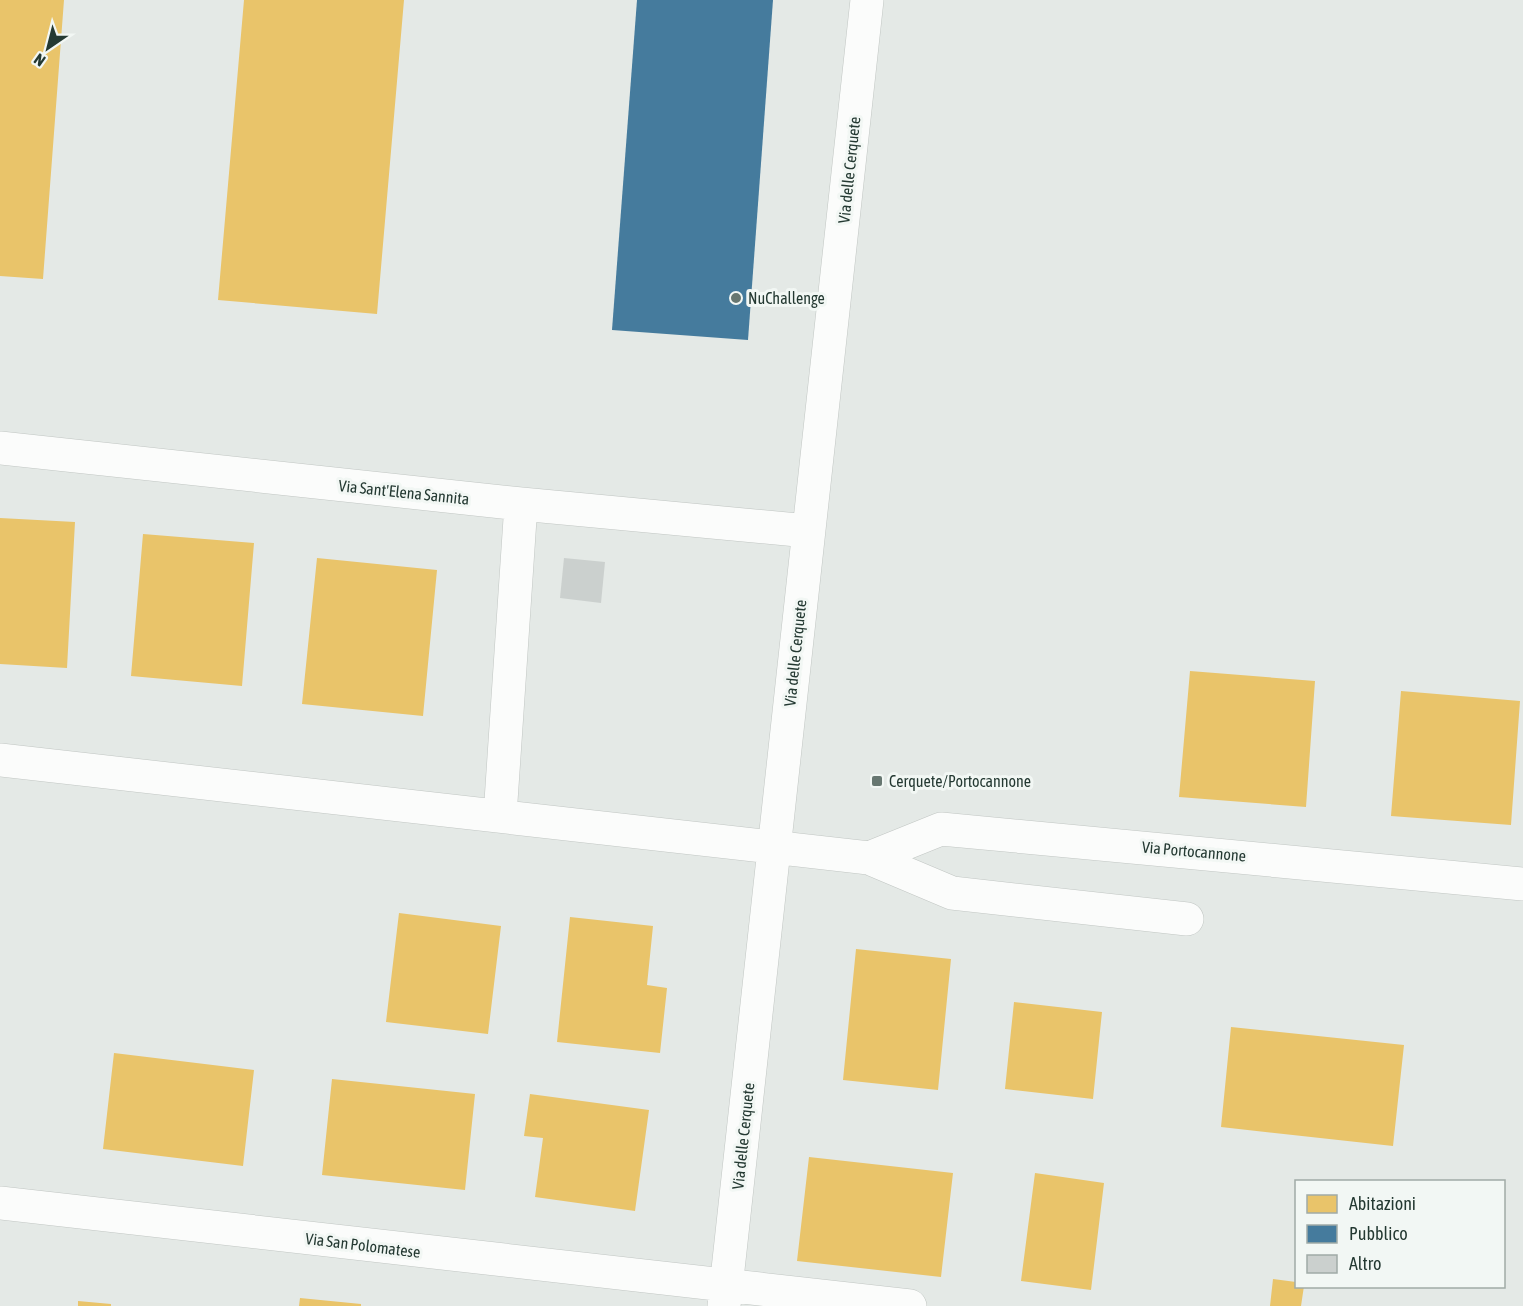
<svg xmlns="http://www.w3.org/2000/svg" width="1523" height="1306" font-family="'Asap Condensed',sans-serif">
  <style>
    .homes { fill: #e9c46a }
    .public { fill: #457b9d }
    .building { fill: #cbd0ce }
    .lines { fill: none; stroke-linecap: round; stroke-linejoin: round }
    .minor-casing { stroke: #c1c6c3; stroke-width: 34 }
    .minor { stroke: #fbfcfb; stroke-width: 33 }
    .poi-dot { fill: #677771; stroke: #f2f7f4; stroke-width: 2 }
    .labels { text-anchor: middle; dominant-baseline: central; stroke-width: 6; stroke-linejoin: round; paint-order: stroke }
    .street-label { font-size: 16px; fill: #243932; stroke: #f2f7f4 }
    .poi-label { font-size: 16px; fill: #243932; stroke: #f2f7f4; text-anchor: start }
  </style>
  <rect width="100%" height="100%" fill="#e4e9e6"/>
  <path class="homes" d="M0,0h64l-21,279 -43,-3z
    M244,0h160l-27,314 -159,-14z
    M0,518l75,4 -8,146 -67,-4z
    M143,534l111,9 -12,143 -111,-10z
    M317,558l120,12 -14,146 -121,-12z
    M1190,671l125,10 -9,126 -127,-10z
    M1401,691l119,10 -9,124 -120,-9z
    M399,913l102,13 -13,108 -102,-12z
    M570,917l83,9 -6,59 20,3 -7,65 -103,-11z
    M856,949l95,10 -13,131 -95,-10z
    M1014,1002l88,10 -9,87 -88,-10z
    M1231,1027l173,18 -11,101 -172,-19z
    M114,1053l140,17 -11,96 -140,-17z
    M332,1079l143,15 -10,96 -143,-15z
    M530,1094l119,16 -14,101 -100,-14 8,-59 -19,-2z
    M809,1157l144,16 -12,104 -144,-16z
    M1035,1173l69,10 -13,107 -70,-9z
    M1273,1279l23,3v4h8l-3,20h-31z
    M300,1298l61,6v2h-62z
    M78,1301l33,3v2h-33z"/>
  <path class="public" d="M637,0h136l-25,340 -136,-10z"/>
  <path class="building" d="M564,558l41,4 -4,41 -41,-5z"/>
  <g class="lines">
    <defs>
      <path id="minor" d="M0,448l521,56 287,27
        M0,760l869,98 72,-29 582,55
        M500,816l21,-312
        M869,858l83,35 235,26
        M0,1203l910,103
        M724,1306l143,-1306"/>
    </defs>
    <use href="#minor" class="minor-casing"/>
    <use href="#minor" class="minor"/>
  </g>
  <g class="poi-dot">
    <circle cx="736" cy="298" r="6"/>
    <rect x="871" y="775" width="12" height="12" rx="3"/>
  </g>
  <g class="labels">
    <g class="street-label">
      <text transform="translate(849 170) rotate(-84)">Via delle Cerquete</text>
      <text transform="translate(404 492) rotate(6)">Via Sant'Elena Sannita</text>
      <text transform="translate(795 653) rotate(-84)">Via delle Cerquete</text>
      <text transform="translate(1194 851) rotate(5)">Via Portocannone</text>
      <text transform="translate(743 1136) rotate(-84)">Via delle Cerquete</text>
      <text transform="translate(363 1245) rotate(7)">Via San Polomatese</text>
    </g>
    <g class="poi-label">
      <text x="748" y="298">NuChallenge</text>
      <text x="889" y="781">Cerquete/Portocannone</text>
    </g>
  </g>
  <rect x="1295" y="1180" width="210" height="108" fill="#f2f7f4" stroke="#a0aba6" stroke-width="1.5"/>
  <rect x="1307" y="1195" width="30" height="18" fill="#e9c46a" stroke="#a0aba6" stroke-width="1.5"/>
  <text x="1349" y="1210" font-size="18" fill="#243932">Abitazioni</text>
  <rect x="1307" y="1225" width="30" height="18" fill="#457b9d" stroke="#a0aba6" stroke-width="1.5"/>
  <text x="1349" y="1240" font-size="18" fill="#243932">Pubblico</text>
  <rect x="1307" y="1255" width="30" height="18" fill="#cbd0ce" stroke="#a0aba6" stroke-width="1.5"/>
  <text x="1349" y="1270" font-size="18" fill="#243932">Altro</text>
  <g transform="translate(48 48) rotate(215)" stroke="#f2f7f4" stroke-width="4.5" paint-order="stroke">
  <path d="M0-4.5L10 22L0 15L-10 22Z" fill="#243932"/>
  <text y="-9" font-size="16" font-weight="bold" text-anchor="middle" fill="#243932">N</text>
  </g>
</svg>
